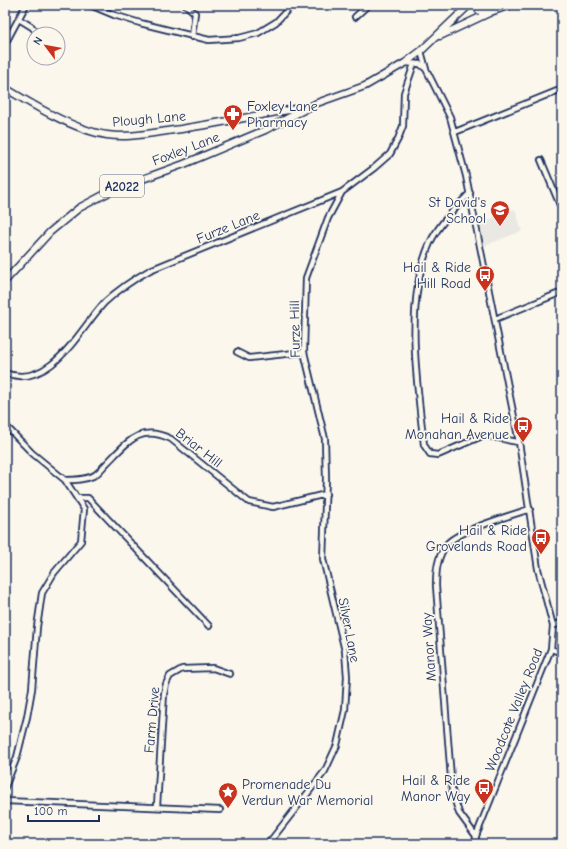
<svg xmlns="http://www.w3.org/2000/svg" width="567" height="849" font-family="'Comic Neue',sans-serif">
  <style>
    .built { fill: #eae8e2 }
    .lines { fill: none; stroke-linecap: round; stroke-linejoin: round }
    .minor-casing { stroke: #1b2f5e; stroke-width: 8 }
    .major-casing { stroke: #1b2f5e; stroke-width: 9 }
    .highway-casing { stroke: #1b2f5e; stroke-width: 10 }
    .minor { stroke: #fbf7ec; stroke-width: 4.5 }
    .major { stroke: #fbf7ec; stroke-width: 6 }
    .highway { stroke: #fbf7ec; stroke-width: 7 }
    .labels { text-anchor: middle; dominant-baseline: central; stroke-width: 3.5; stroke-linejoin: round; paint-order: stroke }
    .shield { fill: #fbf7ec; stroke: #5e6b89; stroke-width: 1 }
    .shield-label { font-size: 13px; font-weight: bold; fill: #1b2f5e }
    .poi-label { font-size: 14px; fill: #1b2f5e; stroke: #fbf7ec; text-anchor: end }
    .street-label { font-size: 14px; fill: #1b2f5e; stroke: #fbf7ec }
  </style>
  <rect width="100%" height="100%" fill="#fbf7ec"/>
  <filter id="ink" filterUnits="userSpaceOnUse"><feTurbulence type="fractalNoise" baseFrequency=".025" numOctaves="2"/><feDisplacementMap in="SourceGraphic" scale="8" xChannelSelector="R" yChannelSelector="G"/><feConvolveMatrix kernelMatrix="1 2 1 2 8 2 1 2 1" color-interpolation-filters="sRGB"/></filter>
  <g filter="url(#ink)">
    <path class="built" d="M515,209l7,22 -38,15 -4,-23z"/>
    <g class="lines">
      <defs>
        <path id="minor" d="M90,5l24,10 26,8 69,17 30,-2 19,-5 18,-11 16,-17
          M186,5l9,8 -3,24
          M355,17l13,-12
          M19,19l13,8 6,7
          M5,44l21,-39
          M421,51l5,18 24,48 16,59 53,266 19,127 15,57 -2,23 -75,187 -1,8
          M405,63l15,1 6,5
          M455,132l107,-43
          M541,160l21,50
          M470,193c-14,14 -31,31 -40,50 -26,58 -13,141 -6,202l6,9 8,1 44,-19c13,-1 24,5 37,6
          M495,319l67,-27
          M237,352l12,6 55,-6
          M5,373c46,18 75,-45 100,-71 14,-13 29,-23 45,-32l192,-78 32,-24 16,-14 8,-15 5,-13 1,-33 10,-29
          M5,425l27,28 33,27 19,29 -3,32 -27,32 -12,20 -5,34 -5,62 -5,28 -10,40 -12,30
          M65,480c10,0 19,0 28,-4 5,-2 9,-8 13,-12 22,-22 33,-40 65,-25l78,63 24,5 53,-13
          M78,498h10l121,128
          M553,626l9,-4
          M551,649l11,4
          M5,801l215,9
          M157,806l7,-112 2,-10 4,-8 12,-7 31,-1 17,6
          M476,836l-17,-23 -7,-22 -16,-205c0,-15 1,-28 10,-41 10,-14 66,-30 84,-36
          M268,844l57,-73 12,-26 8,-35 2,-33 -2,-26 -22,-92 3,-80 -1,-40 -21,-87 2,-74 22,-60 14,-26"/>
        <path id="major" d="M440,36l49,-23
          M5,88c28,17 69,42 102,47 19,3 40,-1 60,-4 43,-6 85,-15 128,-22l9,1
          M5,281l45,-49 29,-24 36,-19 69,-25 81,-34 52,-27 48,-17 40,-23 16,-12 48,-46"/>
        <path id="highway" d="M478,5l1,5 7,3 23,-8"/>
      </defs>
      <use href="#minor" class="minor-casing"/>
      <use href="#major" class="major-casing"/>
      <use href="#highway" class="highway-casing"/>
      <use href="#minor" class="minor"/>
      <use href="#major" class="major"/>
      <use href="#highway" class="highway"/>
    </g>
  </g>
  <defs>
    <symbol id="pharmacy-pin" viewBox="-11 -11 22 30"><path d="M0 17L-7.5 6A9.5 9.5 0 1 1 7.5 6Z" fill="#c8321e" stroke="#fbf7ec"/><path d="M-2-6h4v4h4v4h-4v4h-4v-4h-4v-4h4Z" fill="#fff"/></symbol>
    <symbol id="school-pin" viewBox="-11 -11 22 30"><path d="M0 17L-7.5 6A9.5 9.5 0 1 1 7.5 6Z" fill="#c8321e" stroke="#fbf7ec"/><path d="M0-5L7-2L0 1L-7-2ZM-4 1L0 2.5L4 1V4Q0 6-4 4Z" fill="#fff"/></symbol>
    <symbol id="bus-pin" viewBox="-11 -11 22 30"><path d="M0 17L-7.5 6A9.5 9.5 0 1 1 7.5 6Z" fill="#c8321e" stroke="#fbf7ec"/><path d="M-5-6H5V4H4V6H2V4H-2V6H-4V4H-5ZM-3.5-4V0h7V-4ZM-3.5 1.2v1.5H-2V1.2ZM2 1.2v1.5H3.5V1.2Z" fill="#fff"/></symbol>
    <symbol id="sight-pin" viewBox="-11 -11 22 30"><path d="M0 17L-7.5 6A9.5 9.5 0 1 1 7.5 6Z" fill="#c8321e" stroke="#fbf7ec"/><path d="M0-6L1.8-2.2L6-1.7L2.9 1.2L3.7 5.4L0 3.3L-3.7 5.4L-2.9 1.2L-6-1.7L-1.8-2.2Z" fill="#fff"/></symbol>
  </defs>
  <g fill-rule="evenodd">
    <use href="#pharmacy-pin" x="222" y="103" width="22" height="30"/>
    <use href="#school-pin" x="489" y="199" width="22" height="30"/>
    <use href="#bus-pin" x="474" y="264" width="22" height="30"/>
    <use href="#bus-pin" x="512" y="415" width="22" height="30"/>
    <use href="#bus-pin" x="530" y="527" width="22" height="30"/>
    <use href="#bus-pin" x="473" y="777" width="22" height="30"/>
    <use href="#sight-pin" x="217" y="781" width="22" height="30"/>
  </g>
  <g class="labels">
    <rect class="shield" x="100" y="175" width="44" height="22" rx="3"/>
    <g class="shield-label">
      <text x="122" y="186">A2022</text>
    </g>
    <g class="poi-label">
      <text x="247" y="106" text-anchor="start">Foxley Lane<tspan x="247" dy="16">Pharmacy</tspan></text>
      <text x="486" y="202">St David's<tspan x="486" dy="16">School</tspan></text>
      <text x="471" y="267">Hail &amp; Ride<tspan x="471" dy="16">Hill Road</tspan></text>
      <text x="509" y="418">Hail &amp; Ride<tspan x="509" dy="16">Monahan Avenue</tspan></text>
      <text x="527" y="530">Hail &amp; Ride<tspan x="527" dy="16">Grovelands Road</tspan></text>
      <text x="470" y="780">Hail &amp; Ride<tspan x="470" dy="16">Manor Way</tspan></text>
      <text x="242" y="784" text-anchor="start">Promenade Du<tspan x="242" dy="16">Verdun War Memorial</tspan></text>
    </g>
    <g class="street-label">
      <text transform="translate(149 119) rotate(-5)">Plough Lane</text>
      <text transform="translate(186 149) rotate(-21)">Foxley Lane</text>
      <text transform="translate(228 227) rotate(-22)">Furze Lane</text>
      <text transform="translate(295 329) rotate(-91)">Furze Hill</text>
      <text transform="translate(199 448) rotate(38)">Briar Hill</text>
      <text transform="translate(349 630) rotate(79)">Silver Lane</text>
      <text transform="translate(429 647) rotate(-94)">Manor Way</text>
      <text transform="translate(514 710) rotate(-68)">Woodcote Valley Road</text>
      <text transform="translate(152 720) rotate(-85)">Farm Drive</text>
    </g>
  </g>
  <rect width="567" height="849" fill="none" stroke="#fbf7ec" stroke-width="20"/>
  <rect x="10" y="10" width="547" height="829" fill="none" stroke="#1b2f5e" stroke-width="1.5" filter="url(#ink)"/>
  <g transform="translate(46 46) rotate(302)"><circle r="19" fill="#fbf7ec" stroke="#a1a7b3"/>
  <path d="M0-3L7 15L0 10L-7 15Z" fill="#c8321e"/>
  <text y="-6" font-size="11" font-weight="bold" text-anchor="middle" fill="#1b2f5e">N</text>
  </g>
  <path d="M28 815v6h71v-6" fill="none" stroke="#1b2f5e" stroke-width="2"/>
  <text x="34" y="815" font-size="12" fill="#1b2f5e" stroke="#fbf7ec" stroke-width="3" paint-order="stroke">100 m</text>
</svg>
